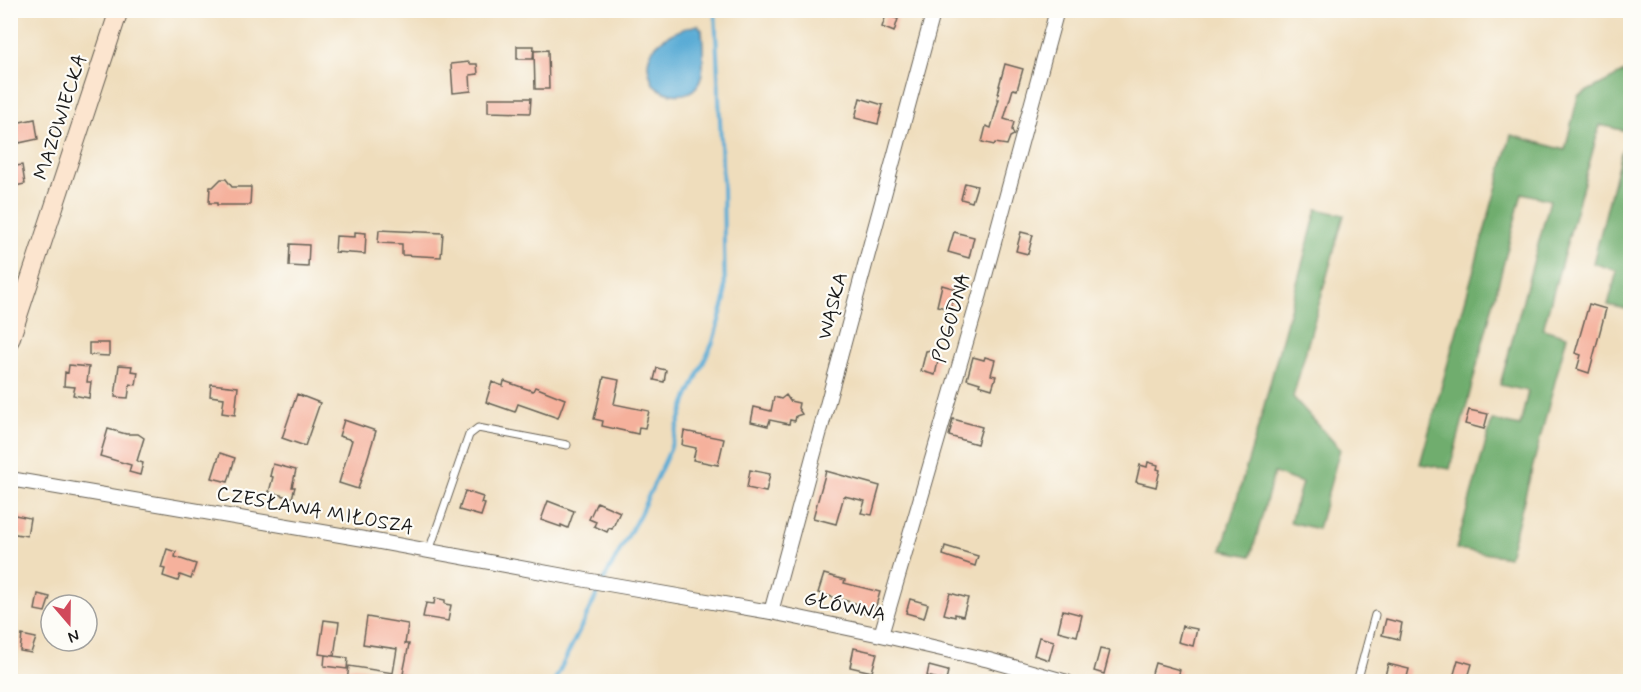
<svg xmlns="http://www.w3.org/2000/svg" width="1641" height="692" font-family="Mynerve,sans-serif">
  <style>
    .forest { fill: #70ad6e; stroke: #466445; stroke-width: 1.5 }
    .water { fill: #5aacd5; stroke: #3b6478; stroke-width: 1.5 }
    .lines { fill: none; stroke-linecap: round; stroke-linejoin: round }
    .stream { stroke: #5aacd5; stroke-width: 4 }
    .building { fill: #f5b19c }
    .lane-casing { stroke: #666054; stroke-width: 9 }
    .street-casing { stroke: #666054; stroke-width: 16 }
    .secondary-casing { stroke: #666054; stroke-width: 20 }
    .lane { stroke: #fff; stroke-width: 7 }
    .street { stroke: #fff; stroke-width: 14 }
    .secondary { stroke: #fce5cf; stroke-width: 18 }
    .labels { text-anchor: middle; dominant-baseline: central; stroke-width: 4.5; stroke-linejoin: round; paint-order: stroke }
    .street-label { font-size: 20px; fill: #1c1c1c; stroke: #fdfcf7 }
  </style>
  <rect width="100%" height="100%" fill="#fdfcf7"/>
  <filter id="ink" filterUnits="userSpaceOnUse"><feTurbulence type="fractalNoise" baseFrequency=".0167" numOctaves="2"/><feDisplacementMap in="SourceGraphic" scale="12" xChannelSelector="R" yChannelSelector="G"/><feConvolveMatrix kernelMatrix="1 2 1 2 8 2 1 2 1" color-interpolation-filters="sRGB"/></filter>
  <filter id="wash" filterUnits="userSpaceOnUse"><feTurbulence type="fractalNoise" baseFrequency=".008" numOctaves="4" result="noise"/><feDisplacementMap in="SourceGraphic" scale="24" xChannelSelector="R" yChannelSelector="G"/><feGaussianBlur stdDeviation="1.35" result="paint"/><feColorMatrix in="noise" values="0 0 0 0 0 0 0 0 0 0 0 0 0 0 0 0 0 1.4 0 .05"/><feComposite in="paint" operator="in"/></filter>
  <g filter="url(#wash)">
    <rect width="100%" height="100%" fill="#efddbc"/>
    <path class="forest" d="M1630,69v44l-4,18 -26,-6 -57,204 24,7 -58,221 -53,-8 36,-129 28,6 8,-35 -28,-6 50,-185 -28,-7 -72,276 -30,-5 91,-329 54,15 13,-54z
      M1622,149l8,3v158l-22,-5 9,-34 -24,-8z
      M1317,209l27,6 -51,182 47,52 -22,80 -28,-7 12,-39 -28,-10 -23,83 -29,-6 39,-133z"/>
    <path class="water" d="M698,25l4,5c1,13 3,43 -3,53 -6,12 -22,14 -34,9 -4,-1 -8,-5 -12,-8 -2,-6 -5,-13 -5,-19 0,-24 30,-36 50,-40z"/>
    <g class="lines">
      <path class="stream" d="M554,682l54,-110 31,-56 30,-64 17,-51 27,-59 12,-43 -2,-113 -8,-176"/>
    </g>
    <g id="blocks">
      <path class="building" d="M886,15l12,4 -4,13 -12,-5z
        M517,46h17l-1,13h-16z
        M548,50l1,39h-14l-1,-38z
        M469,62v2h8l1,10 -8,1 1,16 -18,2 -2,-29z
        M1005,64l18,5 -6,21 -4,-1 -9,30 10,3 -2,8 2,5 -4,2 -3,8 -12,-2 -1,2 -12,-3 4,-16 5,2 8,-29h-2l3,-13h-1z
        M488,98h43l-1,15 -42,-1z
        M860,98l23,7 -5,19 -23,-6z
        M35,119l3,20 -19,4 -4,-20z
        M22,165l3,19 -15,3v-20z
        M221,179h5l6,8h19l-1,18h-33v-2h-8l1,-16h3z
        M965,183l12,3 -5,16 -11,-3z
        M379,230l64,3 -2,24 -39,-2v-11l-24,-1z
        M355,232l11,1 -1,21 -30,-2 1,-16 19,1z
        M954,232l20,5 -5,21 -21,-6z
        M1021,232l12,3 -5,19 -12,-3z
        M290,244l19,1 -1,22 -19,-1z
        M942,285l14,4 -6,20 -13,-3z
        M1589,304l17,5 -17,64 -12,-4 4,-14 -6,-2z
        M89,343h20v13l-20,-1z
        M932,350l4,1 3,6 -4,18 -14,-4 5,-20z
        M973,357l11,3 1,-3 10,3 -4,15 5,1 -4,13 -13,-4 1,-2 -13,-4z
        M69,365l20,2 -2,15h4l-2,16 -16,-3 2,-8 -11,-1 1,-14 3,1z
        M119,365l13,1 -1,5 7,1 -2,13 -6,-1 -2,14 -13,-1z
        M657,368l9,2 -2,12 -10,-2z
        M604,377l15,3 -5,24 35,7 -4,17 -6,-1 -1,7 -36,-8 1,-5 -9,-2z
        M504,381l29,10 2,-4 30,12 -7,19 -40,-14 -3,8 -29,-10 6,-20 11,4z
        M211,384l27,3 -3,28 -13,-2 2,-15 -14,-2z
        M297,394l23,9 -15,43 -23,-8z
        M786,395l4,6 9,2 -1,5 4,6 -6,2 -1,5 -5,-1 -1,4 -19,-4 -2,6 -17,-4 3,-15 17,4 3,-14 7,2z
        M1469,410l19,4 -4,15 -19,-5z
        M953,419l29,8 -5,17 -28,-8z
        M344,420l32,11 -18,58 -19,-6 13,-43 -13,-4z
        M108,429l18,5h12l6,4 -7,23 6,2 -3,12 -11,-3 2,-7 -31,-9z
        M684,431l40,8 -6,26 -25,-5 3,-12 -14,-3z
        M220,453l15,5 -7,24 -16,-4z
        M1148,462l10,3 -1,4 3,1 -4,17 -20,-5 4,-17 7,2z
        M273,464l23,6 -4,17h3l-3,11 -23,-6 4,-15 -3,-1z
        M750,470l20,4 -4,18 -19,-4z
        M826,471l54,15 -8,29 -11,-2 4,-12 -21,-5 -8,28 -23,-6z
        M465,491l18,6 -2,6 4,1 -4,12 -22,-6z
        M548,501l26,10 -6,17 -7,-3v2l-20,-7z
        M597,502l23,10 -8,17 -3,-1 -2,4 -13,-6 2,-4 -7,-3z
        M10,514l20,4 -3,18 -17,-3z
        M945,546l33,10 -3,10 -32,-11z
        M167,549l9,3 -1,5 21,7 -5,15 -11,-4 -2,6 -15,-5 2,-7 -4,-1z
        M824,574l21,6 -1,3 36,9 -7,24 -17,-5 2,-7 -40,-11z
        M950,593l18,5 -5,18 -8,-2v3l-11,-3z
        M38,594l12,3 -5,15 -10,-2z
        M435,598l10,2v4l6,1 -3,16 -25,-4 3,-14 8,1z
        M910,599l18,5 -4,14 -18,-5z
        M1063,610l19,5 -5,21 -19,-5z
        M367,617l41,7 -3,20h4l-6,30 6,1v6h-62l2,-15 44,7 4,-24 -34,-5z
        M1386,619l16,4 -3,16 -17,-4z
        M324,620l15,2 -5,34 -15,-2z
        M1182,626l15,3 -4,17 -15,-4z
        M22,635l14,3 -5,15 -11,-2z
        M1039,637l15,4 -5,19 -15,-5z
        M854,648l23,5 -5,19 -22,-5z
        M1100,649l10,2 -6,23 -10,-3z
        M325,655l23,3 -1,11 -23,-3z
        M1458,660l14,4 -5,17h-15z
        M1155,663l25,7 -3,11h-20l-7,-1z
        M1388,664l21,5 -3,12h-14l1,-3 -8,-2z
        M929,666l19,5 -2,10 -19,-5z"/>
    </g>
  </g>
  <g filter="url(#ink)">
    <use href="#blocks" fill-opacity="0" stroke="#666054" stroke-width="1.5"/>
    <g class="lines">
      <defs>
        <path id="lane" d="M429,551l40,-116 9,-7 89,17
          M1357,682l18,-67"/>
        <path id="street" d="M10,479l354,60 233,43 174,30 110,23 108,25 78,22
          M771,612l163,-602
          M881,635l99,-341 77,-284"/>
        <path id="secondary" d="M10,340l109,-330"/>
      </defs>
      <use href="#lane" class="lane-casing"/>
      <use href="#street" class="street-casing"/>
      <use href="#secondary" class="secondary-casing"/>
      <use href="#lane" class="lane"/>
      <use href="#street" class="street"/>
      <use href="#secondary" class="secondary"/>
    </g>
  </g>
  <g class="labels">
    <g class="street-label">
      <text transform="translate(61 117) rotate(-72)">MAZOWIECKA</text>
      <text transform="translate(833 306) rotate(-75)">WĄSKA</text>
      <text transform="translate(952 318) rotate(-74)">POGODNA</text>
      <text transform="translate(315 511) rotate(10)">CZESŁAWA MIŁOSZA</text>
      <text transform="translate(845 607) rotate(12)">GŁÓWNA</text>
    </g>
  </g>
  <rect width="1641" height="692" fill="none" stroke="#fdfcf7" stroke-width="36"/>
  <g transform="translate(69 623) rotate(160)"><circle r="28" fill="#fdfcf7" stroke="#a3a29f" stroke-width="1.5"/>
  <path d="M0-4.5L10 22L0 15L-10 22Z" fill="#d1495b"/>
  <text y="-9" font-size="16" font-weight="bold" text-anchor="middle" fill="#1c1c1c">N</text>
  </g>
</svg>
